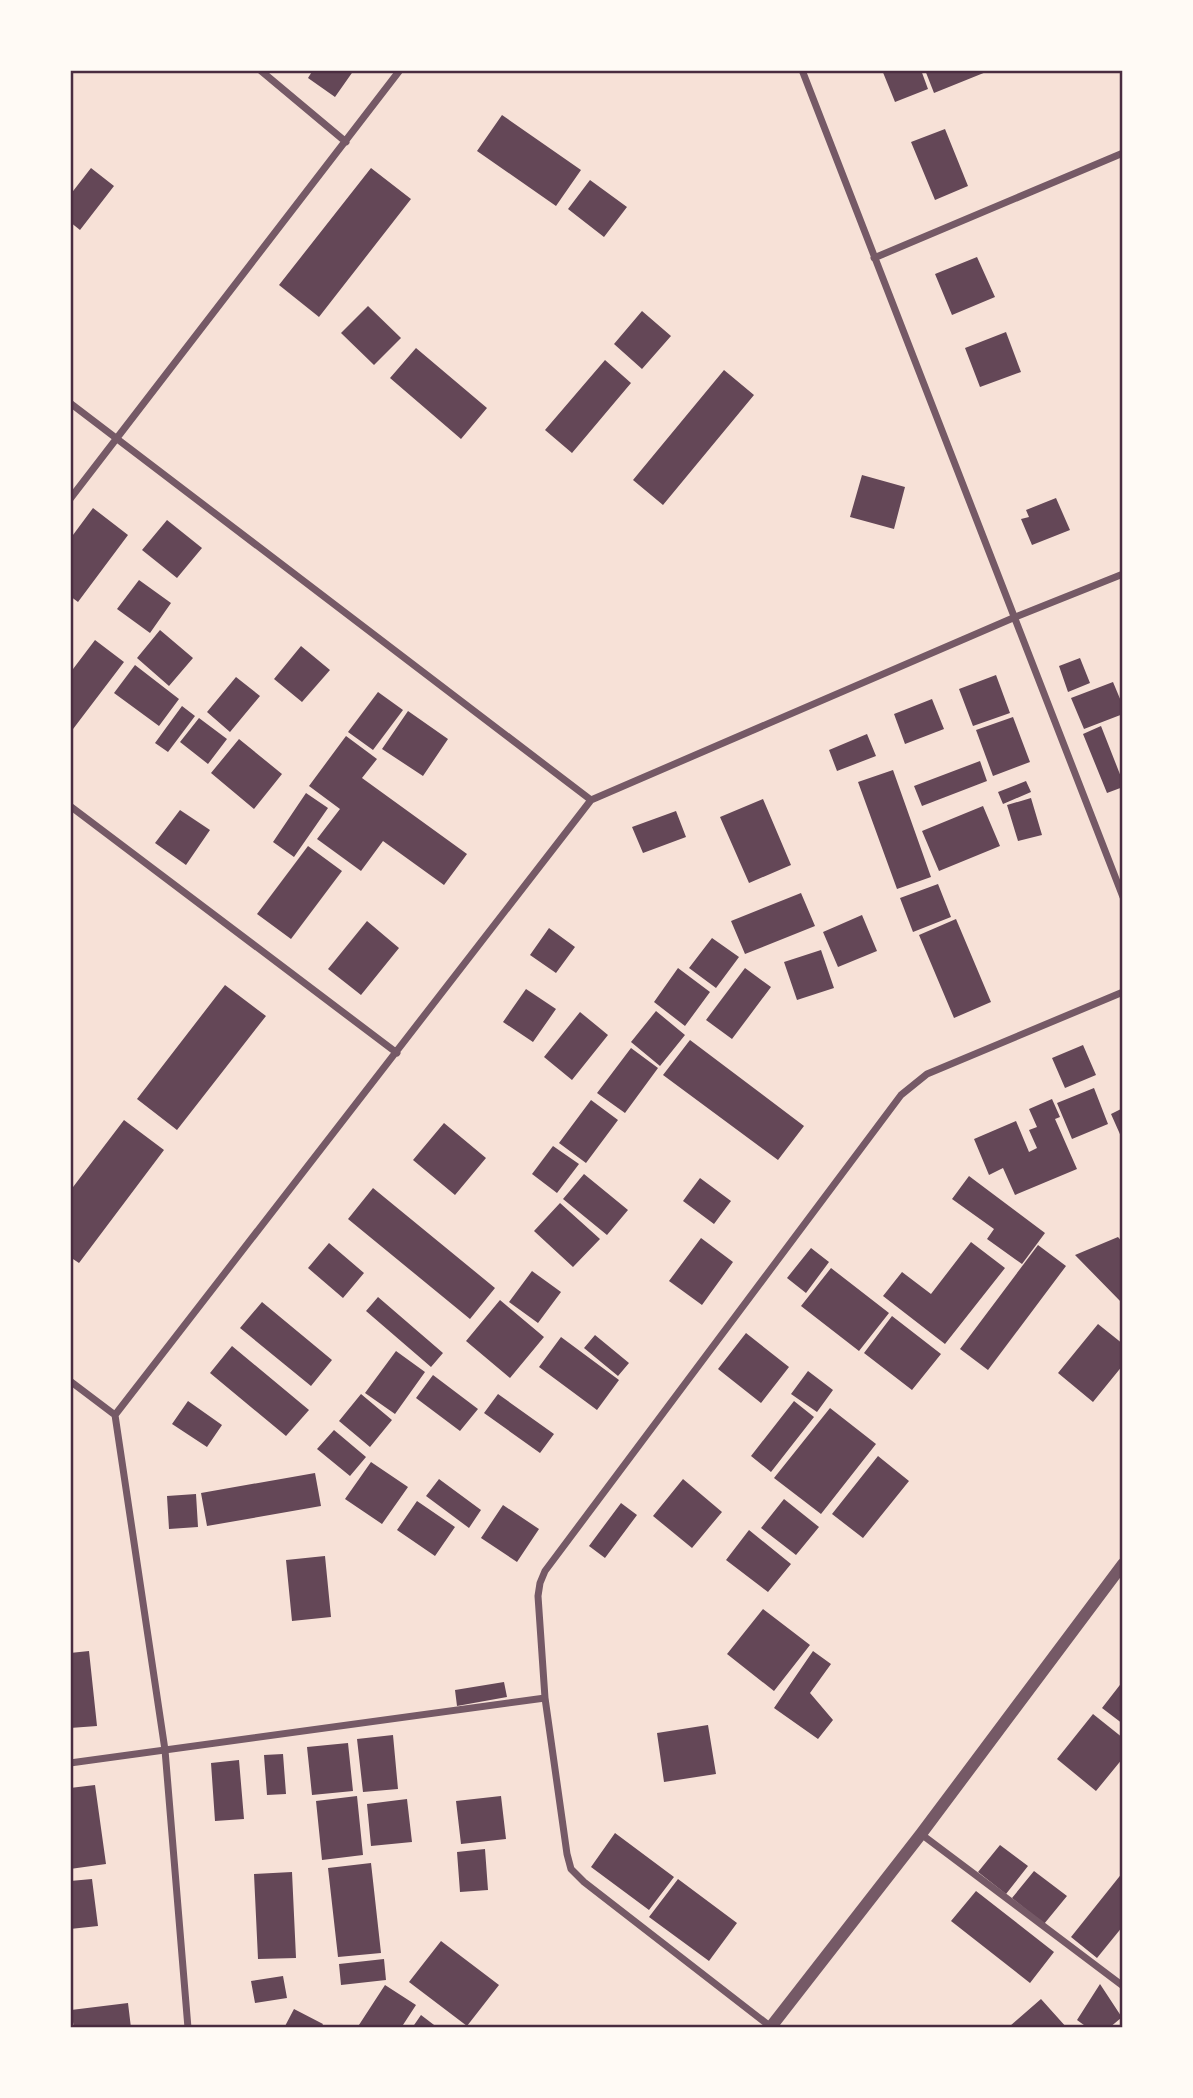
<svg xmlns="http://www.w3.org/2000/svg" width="1193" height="2098" font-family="'Space Grotesk',sans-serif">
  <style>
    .building { fill: #644757 }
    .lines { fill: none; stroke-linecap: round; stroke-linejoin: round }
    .minor { stroke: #755966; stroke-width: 7 }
    .tertiary { stroke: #755966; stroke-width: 12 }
    .neatline { fill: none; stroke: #4a2c40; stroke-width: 2.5 }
  </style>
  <rect width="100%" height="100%" fill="#f7e1d7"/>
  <path class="building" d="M313,70h41l-19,27 -27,-19z
    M882,70h39l7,19 -33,13z
    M925,70h66l-57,23z
    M502,115l79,55 -25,36 -79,-55z
    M945,129l23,57 -33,14 -24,-58z
    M91,168l23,18 -34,44 -10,-8v-27z
    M371,168l40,31 -92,118 -40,-32z
    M590,180l37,27 -23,30 -36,-28z
    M977,257l18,40 -43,18 -17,-41z
    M368,306l33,32 -27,27 -33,-32z
    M642,311l29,25 -29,33 -28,-25z
    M1006,332l15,40 -41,15 -15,-39z
    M416,348l71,60 -26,31 -71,-61z
    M605,360l26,23 -59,70 -27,-23z
    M724,370l30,25 -91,110 -30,-25z
    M862,475l43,12 -11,42 -44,-12z
    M1056,498l14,32 -38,15 -11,-26 8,-2 -3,-7z
    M93,508l35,27 -50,67 -8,-6v-57z
    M167,520l35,28 -25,30 -35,-28z
    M139,580l32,23 -21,30 -33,-24z
    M160,630l33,28 -24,28 -32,-28z
    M95,640l29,22 -54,71v-60z
    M301,646l29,24 -28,32 -28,-23z
    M1080,658l10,25 -22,9 -9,-26z
    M135,665l44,34 -20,27 -45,-33z
    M996,675l14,38 -37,13 -14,-37z
    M236,677l24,19 -30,36 -23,-20z
    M1113,682l10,24v8l-39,15 -13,-31z
    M378,692l25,18 -30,40 -25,-18z
    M932,699l12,30 -39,15 -11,-30z
    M182,706l13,10 -27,36 -13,-9z
    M408,711l40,28 -25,37 -41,-27z
    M1013,717l17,45 -37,14 -17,-46z
    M199,718l28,21 -19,25 -28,-22z
    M1101,726l22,56v5l-16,6 -24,-59z
    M867,734l9,22 -39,15 -8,-21z
    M346,736l31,23 -15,19 105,76 -23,31 -61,-44 -22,30 -44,-32 23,-30 -31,-23z
    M239,739l43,35 -28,35 -43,-36z
    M980,761l7,20 -65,25 -8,-20z
    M893,770l38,107 -34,12 -39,-107z
    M1026,781l5,11 -28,12 -5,-12z
    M306,793l22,15 -34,49 -21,-15z
    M1031,798l11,37 -24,6 -11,-36z
    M763,799l28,66 -42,18 -29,-66z
    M983,806l17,40 -61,25 -17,-40z
    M180,810l30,20 -24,35 -31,-22z
    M676,811l10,26 -43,16 -11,-26z
    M308,846l34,25 -51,68 -34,-25z
    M938,884l13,33 -38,15 -13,-34z
    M801,893l14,33 -70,28 -14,-33z
    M862,915l15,36 -39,16 -15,-35z
    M956,919l35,83 -37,16 -35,-83z
    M367,921l32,27 -38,47 -33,-26z
    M549,928l26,19 -19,26 -26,-18z
    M712,938l27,19 -23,31 -27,-20z
    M821,950l13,38 -37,12 -13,-38z
    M678,968l32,24 -25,34 -31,-24z
    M745,968l26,19 -39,52 -26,-19z
    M225,985l41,31 -89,114 -40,-31z
    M526,989l30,20 -23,33 -30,-20z
    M656,1011l29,24 -25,31 -29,-24z
    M580,1012l28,23 -36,45 -28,-23z
    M690,1040l114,86 -26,34 -115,-85z
    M1083,1045l13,30 -31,13 -13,-30z
    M631,1048l27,20 -33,45 -28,-20z
    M1094,1088l14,36 -36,15 -15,-36z
    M1052,1099l8,18 -5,2 22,50 -62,26 -12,-27 -14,7 -15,-36 42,-18 13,31 8,-4 -8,-18 8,-3 -8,-18z
    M591,1100l27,20 -32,43 -27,-20z
    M1123,1108v33l-12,-27z
    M124,1120l40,30 -85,113 -9,-6v-66z
    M444,1123l42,35 -31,37 -42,-35z
    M553,1146l26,18 -22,29 -25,-19z
    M584,1174l44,36 -21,25 -44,-36z
    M969,1176l76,57 -23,31 -35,-25 7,-10 -42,-30z
    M700,1178l31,23 -17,23 -31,-23z
    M373,1188l122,100 -25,31 -122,-100z
    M560,1203l40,36 -27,28 -39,-36z
    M1118,1237l5,6v61l-48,-49z
    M701,1238l32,24 -31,43 -33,-24z
    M971,1242l34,26 -60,76 -62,-48 19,-24 29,22z
    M329,1243l35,30 -21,25 -35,-30z
    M1038,1245l28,21 -78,104 -28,-21z
    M811,1248l18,14 -23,31 -19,-15z
    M831,1268l58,45 -30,38 -58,-45z
    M532,1271l29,21 -23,31 -29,-21z
    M378,1297l65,56 -12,14 -65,-56z
    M500,1300l44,37 -34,41 -44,-37z
    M262,1302l70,58 -21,26 -71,-58z
    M892,1316l49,38 -29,36 -48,-37z
    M1098,1324l25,20v21l-30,37 -35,-29z
    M746,1333l43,34 -28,36 -43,-34z
    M595,1335l34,28 -11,13 -34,-28z
    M561,1337l58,43 -22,30 -58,-43z
    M232,1346l77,64 -23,26 -76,-63z
    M396,1351l29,21 -30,42 -30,-21z
    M808,1371l25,19 -16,22 -26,-18z
    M433,1375l45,34 -18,22 -44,-33z
    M361,1394l31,26 -22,27 -31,-26z
    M498,1394l56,40 -14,19 -56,-40z
    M188,1401l34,24 -15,22 -35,-23z
    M794,1401l20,16 -43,55 -20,-16z
    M830,1408l46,36 -55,70 -47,-36z
    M334,1430l32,27 -16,19 -33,-27z
    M878,1456l31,25 -46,57 -31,-24z
    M371,1462l37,25 -26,37 -37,-25z
    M315,1473l6,33 -114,20 -6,-33z
    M439,1479l42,31 -12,18 -43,-32z
    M683,1479l39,33 -30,36 -39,-32z
    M196,1494l2,33 -29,2 -2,-33z
    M784,1499l35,28 -23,28 -35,-27z
    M417,1501l38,26 -20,29 -38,-26z
    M621,1503l16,12 -32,43 -16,-12z
    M503,1505l36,24 -22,33 -36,-24z
    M749,1530l42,34 -23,28 -42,-32z
    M325,1556l6,61 -39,4 -6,-61z
    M763,1609l47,36 -36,46 -47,-37z
    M89,1651l8,75 -27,2v-75z
    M813,1651l18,13 -21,29 23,27 -15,19 -44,-31z
    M1123,1681v43l-21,-16z
    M504,1682l3,15 -50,9 -2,-16z
    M1093,1714l30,24v20l-27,33 -39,-32z
    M708,1725l8,49 -52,8 -7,-49z
    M393,1735l5,54 -35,3 -6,-53z
    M348,1743l5,48 -41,4 -5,-48z
    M283,1754l3,40 -19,1 -3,-40z
    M239,1760l5,59 -29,2 -4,-58z
    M95,1785l11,79 -36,5v-81z
    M357,1796l6,59 -41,5 -6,-59z
    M501,1796l5,43 -45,5 -5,-43z
    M407,1799l5,43 -41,4 -4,-42z
    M615,1833l59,44 -25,33 -58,-43z
    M1000,1845l28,21 -22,28 -28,-22z
    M485,1849l3,41 -28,2 -3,-40z
    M371,1863l10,90 -43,4 -10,-89z
    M1034,1871l33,25 -23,28 -32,-26z
    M292,1872l4,86 -38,1 -4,-85z
    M1123,1872v54l-26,32 -26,-21z
    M92,1879l6,47 -28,3v-48z
    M678,1879l59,44 -28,38 -60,-44z
    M976,1891l78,61 -24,31 -79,-62z
    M441,1941l58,44 -32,41 -58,-44z
    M384,1959l2,21 -45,5 -2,-21z
    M283,1976l4,22 -32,5 -4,-22z
    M1100,1984l23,35 -2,-1 -12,10h-21l-11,-8z
    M385,1985l31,20 -15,23h-44z
    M1041,1999l26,29h-55l-2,-2z
    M128,2003l3,25h-57l-3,-18z
    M294,2009l29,15 -2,4h-37z
    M421,2015l17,13h-26z"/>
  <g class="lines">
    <path class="minor" d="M260,70l86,72
      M802,70l321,827
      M874,258l249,-105
      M70,403l521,397
      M70,499l330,-429
      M70,806l327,247
      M70,1381l45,34 50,335 23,278
      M115,1415l476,-615 422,-182 110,-44
      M70,1763l475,-65
      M921,1834l202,152
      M771,2027l-187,-145 -13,-13 -4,-15 -22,-156 -7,-102 2,-13 5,-12 356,-476 26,-21 196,-82"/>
    <path class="tertiary" d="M770,2028l151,-194 202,-270"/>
  </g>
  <rect width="1193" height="2098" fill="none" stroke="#fffaf5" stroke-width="144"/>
  <rect x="72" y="72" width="1049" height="1954" class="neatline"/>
</svg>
